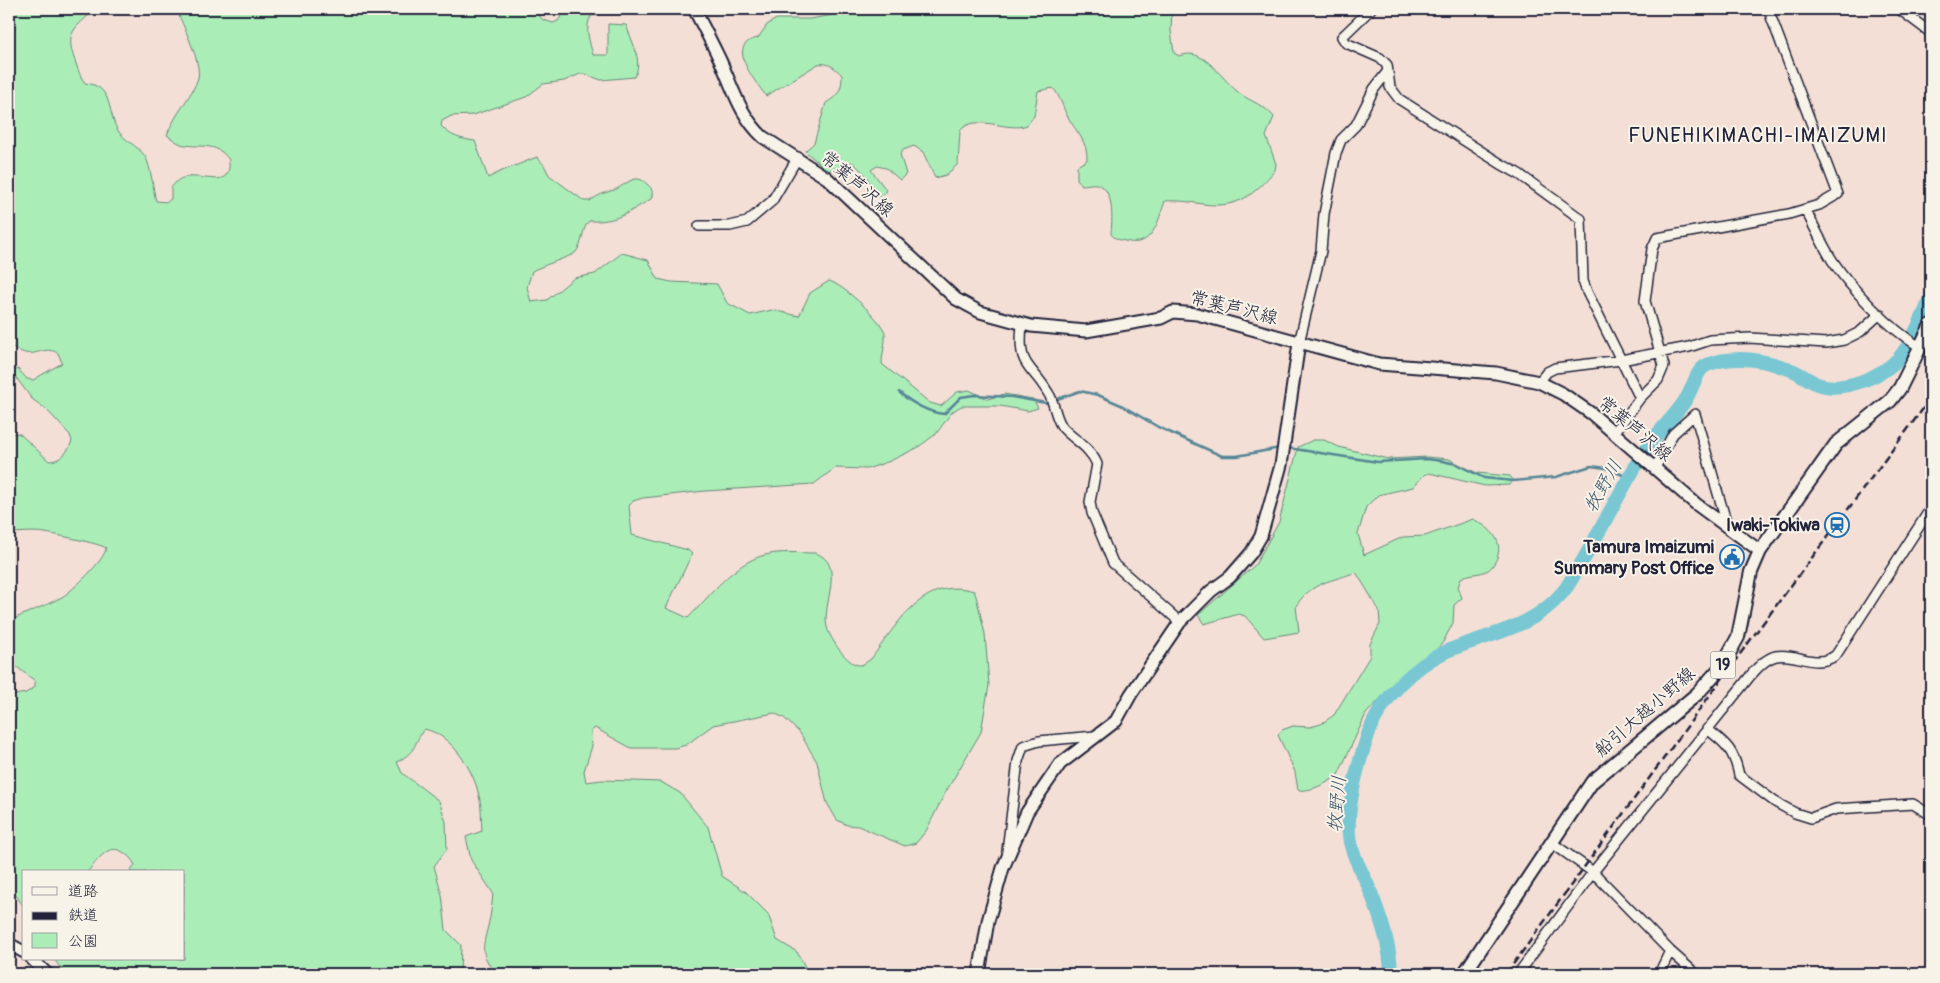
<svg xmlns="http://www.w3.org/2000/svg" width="1940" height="983" font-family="Pangolin,'Klee One',sans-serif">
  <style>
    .green { fill: #abedb7; stroke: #668879 }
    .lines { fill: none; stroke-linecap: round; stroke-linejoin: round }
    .stream { stroke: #568596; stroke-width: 2.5 }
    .river { stroke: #78c7d3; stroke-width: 14 }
    .street-casing { stroke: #22223b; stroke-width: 12 }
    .secondary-casing { stroke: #22223b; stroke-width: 15 }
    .primary-casing { stroke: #22223b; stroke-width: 16 }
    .street { stroke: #f7f3e8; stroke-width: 9 }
    .secondary { stroke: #f7f3e8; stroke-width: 11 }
    .primary { stroke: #f7f3e8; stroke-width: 12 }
    .rail { stroke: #22223b; stroke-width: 2.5; stroke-dasharray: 8 4; stroke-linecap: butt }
    .labels { text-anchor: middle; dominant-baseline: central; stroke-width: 4; stroke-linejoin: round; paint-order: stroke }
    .shield { fill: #f7f3e8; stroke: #62616f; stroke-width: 1 }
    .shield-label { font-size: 16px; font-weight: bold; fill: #22223b }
    .street-label { font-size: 18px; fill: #22223b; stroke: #f7f3e8 }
    .poi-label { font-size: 18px; font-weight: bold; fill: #22223b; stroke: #f7f3e8; text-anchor: end }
    .water-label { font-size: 19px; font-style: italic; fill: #3c5469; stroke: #f7f3e8 }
    .quarter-label { font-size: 20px; letter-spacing: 1px; fill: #22223b; stroke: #f7f3e8 }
  </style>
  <rect width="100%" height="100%" fill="#f3dfd5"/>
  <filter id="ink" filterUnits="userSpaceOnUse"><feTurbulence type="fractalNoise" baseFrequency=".02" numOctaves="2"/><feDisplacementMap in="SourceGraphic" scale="10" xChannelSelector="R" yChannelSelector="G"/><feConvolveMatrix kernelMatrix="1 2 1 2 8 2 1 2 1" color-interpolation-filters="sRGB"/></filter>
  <g filter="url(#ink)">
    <path class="green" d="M9,9h86c-20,20 -31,22 -20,52 3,8 5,16 10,22 28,3 22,27 32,46 6,11 21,17 28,27 6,10 8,34 11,45l11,1 4,-3v-11c3,-4 7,-9 12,-10 19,-6 49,14 46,-18 -13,-20 -32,-11 -48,-16 -5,-2 -10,-6 -14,-9 7,-20 26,-40 31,-57 4,-15 -16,-55 -22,-69h357l10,11 10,3 5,-2 8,-12h47l-6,4 -16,3c-7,12 -1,27 2,39h15v-31l18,1c5,14 18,38 8,52l-33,3 -16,-6h-5l-16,7 -21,3 -17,13 -53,18 -22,1 -9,5 -1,5c10,11 20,13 34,15l13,37 14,-7 35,-14 7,8 5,10 35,26h6c8,-6 14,-8 24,-11 13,-5 21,-19 34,-5 5,4 5,9 3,14 -24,14 -33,23 -62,22 -8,8 -5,23 -14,32 -3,3 -34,13 -43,18l-5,16 4,15 16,-2 27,-22 21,-4 27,-21 26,7 10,19 13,3 46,2 10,19 23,12 22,-5 27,6 11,-23 19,-12c13,3 53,39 56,52 1,10 -3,20 -3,31l48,39 11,3 16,-14 12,-2 19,9 16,-5 29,5 5,9 -10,3 -28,-5h-39l-9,6 -16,22 -19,14 -27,13 -23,8 -32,-1 -21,16 -109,7 -62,7 -10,3 -4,5 3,29 56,15 4,4 -26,54 22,10c22,-22 45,-55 77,-63 15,-4 35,-2 50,-2 32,10 6,52 12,74 2,10 21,40 34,38 3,-1 7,-4 10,-6 26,-35 52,-83 103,-68l2,5 9,38 4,51 -8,47 -37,63 -18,36 -10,12 -11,3 -47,-20 -11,-1 -10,-5 -10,-17 -10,-41 -17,-29 -16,-15 -10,-5 -61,12 -27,20 -11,3h-44l-36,-20 -4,3 1,15 -8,25 2,11 16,-2 59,2 19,11 28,34 14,49 24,16 22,22 9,26 20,12 12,22h-313c-16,-21 -14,-24 -8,-48 3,-11 4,-22 5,-33l-22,-33 -5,-23 16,-6c-1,-11 0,-24 -3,-35 -5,-26 -28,-62 -55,-67 -12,17 -6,21 -27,33l5,11 37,28 7,21 1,27 -13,17 8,29 4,35 15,15 -1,29h-395l-11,-15h130v-87h-54l5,-7c-3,-6 -8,-11 -14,-14 -15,-7 -24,11 -34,21h-63v35l-15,-22v-189l17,-3 9,-6v-6l-22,-17 -4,-17v-26c17,-8 36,-15 53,-24 11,-7 43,-37 44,-49 -4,-4 -53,-14 -61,-15 -12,-2 -25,0 -36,0v-97l5,-3 6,1 29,27c12,0 19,-9 23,-20l-2,-6 -24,-26 -14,-10 -20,-27 6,-3 9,10 6,1 29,-17 -4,-10c-19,-10 -24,12 -49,-9z
      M866,9h306l-1,22 3,22 5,3c7,-2 12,-3 19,0 15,6 27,26 41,37 12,9 26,12 35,24l-8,19 10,28 -1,6c-21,25 -37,39 -72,34 -14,-2 -25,-4 -38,-3 -7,20 -12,48 -40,40 -6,-1 -10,-2 -14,-7 1,-13 4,-45 -14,-50 -4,-1 -11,1 -15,1l-5,-6v-13l10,-6c1,-19 -11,-28 -19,-43 -6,-10 -7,-20 -15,-29l-15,3 -4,25 -7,9c-20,8 -52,-13 -67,6l-2,33 -12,11 -11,3 -12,-26 -9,-6 -11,4 -3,4 6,20 -6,6 -14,-12 -9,-2 -6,4 16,21 -8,6 -15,-24 -12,-11 -24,9 -23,-20 9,-8 12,-40c12,-7 16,-13 16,-28 -7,-7 -13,-13 -24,-11l-52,32c-11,-15 -42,-52 -8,-58l9,-13 9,-6h34z
      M1313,440h11l15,7 49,12 39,-2 22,2 28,14 33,3 3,4 -4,5 -24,1 -56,-13 -5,2 -11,12 -35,8 -12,12 -8,27 6,21 39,-18 22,-1 48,-17c15,8 31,19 24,39 -2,4 -5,10 -9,12 -8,5 -19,3 -27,8l-3,9 4,11 -8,7 -1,18 -10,19 -14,16 -27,17 -36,39 -28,61c-10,8 -27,17 -40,15l-3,-18 -17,-37 4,-5 11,-4 17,1 11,-3 13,-9 36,-59v-12l10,-20 -1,-14 -23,-38c-25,10 -44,9 -60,34l3,26 -35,6 -19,-22 -6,-2 -35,10 -6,-9 57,-50 24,-43 19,-75z"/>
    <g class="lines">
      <path class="stream" d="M899,392c11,10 30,21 45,22l17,-17 13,-2 38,2 34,6 34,-12 18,4 23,10 37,22 64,29h15l43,-8
        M1288,448l90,14 49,-3 15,2 14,3 28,14 29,3 43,-4 35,-11 15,2 24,10"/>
      <path class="river" d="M1391,974c0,-28 -11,-59 -22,-86 -7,-17 -18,-34 -20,-53 -2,-31 10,-74 20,-103 13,-34 45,-66 78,-81 40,-17 85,-22 115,-58 8,-9 13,-21 20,-31 22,-38 41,-77 65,-114 11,-17 28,-31 39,-49 7,-10 10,-30 21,-34 28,-11 60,-5 87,6 8,4 15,9 23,13 25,9 65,-7 82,-26 14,-17 23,-40 32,-60"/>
      <defs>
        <path id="street" d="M1371,9l-29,28 4,6 34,15 7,7 3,22 9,12 102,65 18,10 62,45 2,62 4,11 53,106
          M1899,9l32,24
          M1805,209c9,17 17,35 27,51 19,29 58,69 88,87
          M699,226h31l17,-4 25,-21 26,-44
          M1022,325c-5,45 10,38 28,71 5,10 6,24 13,32 12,13 27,19 34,36l-7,38 2,11 21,50 67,59
          M1299,343l22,-92 3,-37 12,-61 5,-13 15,-15 18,-36 14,-18
          M1539,382l8,-10 8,-4 66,-8 68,-13 21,-7 40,-2 76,5 18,-3 16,-8 20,-18
          M1614,433l26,-35 18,-18 6,-14 -19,-65 7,-52 5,-11 132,-24 30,-9 19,-11 -70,-185
          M1655,468l18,-34 22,-20 33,114
          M1707,729c20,15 27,22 32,46l36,27 20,11 16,5 25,-9 77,-5 18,11
          M1552,843l41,29 77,79 26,23
          M1007,851l11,-90 5,-15 16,-5 56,-5
          M1518,974l75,-102 158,-197c6,-7 15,-17 25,-19 21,-4 40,14 60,-1l95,-147
          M1659,974l11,-23"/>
        <path id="secondary" d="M694,9c9,17 18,34 26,51 13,28 20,56 43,77l64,41 129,121 24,13 51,14 55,5 75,-13 12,-6 24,2 182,50 117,9 43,9 24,12 29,20 104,90 64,47
          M9,944l15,8
          M32,959l15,15
          M979,974l9,-53 15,-53 24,-56 33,-48 56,-43 15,-27 49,-72 31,-31 19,-14 21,-24 10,-17 20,-71 18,-122"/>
        <path id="primary" d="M1464,974l128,-192 105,-88 25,-28 16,-29 13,-65 9,-21 76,-107 54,-43 10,-13 31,-63"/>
      </defs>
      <use href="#street" class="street-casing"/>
      <use href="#secondary" class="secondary-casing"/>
      <use href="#primary" class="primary-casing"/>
      <use href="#street" class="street"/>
      <use href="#secondary" class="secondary"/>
      <use href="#primary" class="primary"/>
      <path class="rail" d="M1506,974l237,-324 188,-252"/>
    </g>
  </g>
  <defs>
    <symbol id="station-ring" viewBox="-11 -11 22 22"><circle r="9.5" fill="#f7f3e8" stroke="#1f6fb2" stroke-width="1.5"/><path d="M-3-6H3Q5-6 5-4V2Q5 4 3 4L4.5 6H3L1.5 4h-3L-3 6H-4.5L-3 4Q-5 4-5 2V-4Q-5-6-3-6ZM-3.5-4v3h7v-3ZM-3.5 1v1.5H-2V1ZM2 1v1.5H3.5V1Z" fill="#1f6fb2"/></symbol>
    <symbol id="civic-ring" viewBox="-11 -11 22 22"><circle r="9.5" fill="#f7f3e8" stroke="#1f6fb2" stroke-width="1.5"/><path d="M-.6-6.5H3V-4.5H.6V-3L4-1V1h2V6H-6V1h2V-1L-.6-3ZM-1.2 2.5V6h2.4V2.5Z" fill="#1f6fb2"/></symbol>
  </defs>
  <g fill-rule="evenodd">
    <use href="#station-ring" x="1823" y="511" width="28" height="28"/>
    <use href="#civic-ring" x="1718" y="543" width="28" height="28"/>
  </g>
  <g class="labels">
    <rect class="shield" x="1710.5" y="651.5" width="25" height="27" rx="4"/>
    <g class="shield-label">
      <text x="1723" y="665">19</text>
    </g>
    <g class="street-label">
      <text transform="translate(857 184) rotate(41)">常葉芦沢線</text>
      <text transform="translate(1234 308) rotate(14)">常葉芦沢線</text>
      <text transform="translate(1635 429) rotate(40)">常葉芦沢線</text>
      <text transform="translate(1645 712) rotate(-41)">船引大越小野線</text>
    </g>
    <g class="poi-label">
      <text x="1820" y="525">Iwaki-Tokiwa</text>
      <text x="1714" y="547">Tamura Imaizumi<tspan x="1714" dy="21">Summary Post Office</tspan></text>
    </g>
    <g class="water-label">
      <text transform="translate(1603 486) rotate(-60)">牧野川</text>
      <text transform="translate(1337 804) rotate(-85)">牧野川</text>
    </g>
    <g class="quarter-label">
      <text x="1758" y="135">FUNEHIKIMACHI-IMAIZUMI</text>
    </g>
  </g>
  <rect width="1940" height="983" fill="none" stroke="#f7f3e8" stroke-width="30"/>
  <rect x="15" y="15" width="1910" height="953" fill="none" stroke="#22223b" stroke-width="2" filter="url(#ink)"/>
  <rect x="22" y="870" width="162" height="90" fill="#f7f3e8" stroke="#a29fa3"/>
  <rect x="32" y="887" width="25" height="8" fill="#f7f3e8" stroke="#a29fa3"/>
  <text x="68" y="896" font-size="15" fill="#22223b">道路</text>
  <rect x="32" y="912" width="25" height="8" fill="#22223b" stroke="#a29fa3"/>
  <text x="68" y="920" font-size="15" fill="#22223b">鉄道</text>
  <rect x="32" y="933" width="25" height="15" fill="#abedb7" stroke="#a29fa3"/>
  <text x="68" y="946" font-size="15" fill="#22223b">公園</text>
</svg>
